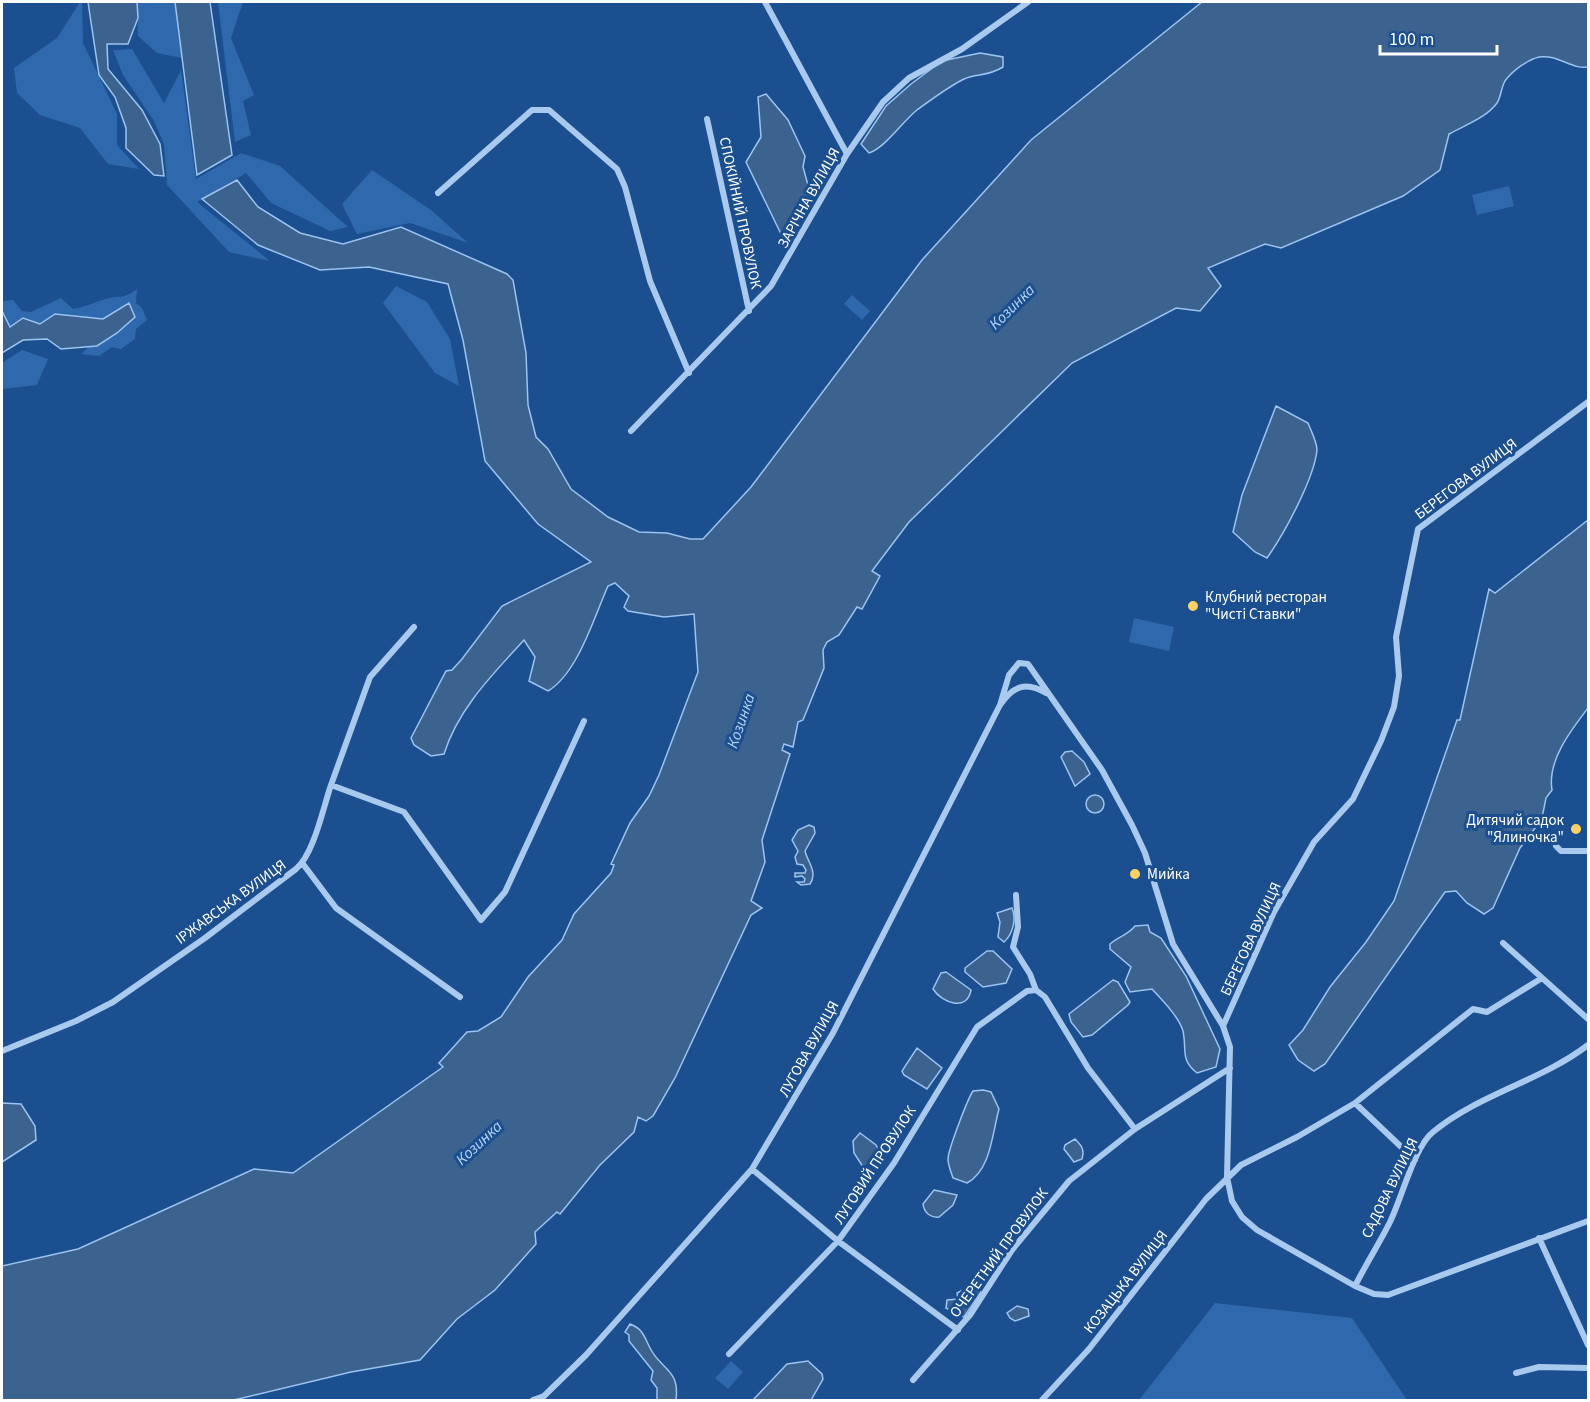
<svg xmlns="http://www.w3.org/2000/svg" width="1590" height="1402" font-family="'Source Sans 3',sans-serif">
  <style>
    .green { fill: #2e69ad }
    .water { fill: #3c6290; stroke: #9cc4f0; stroke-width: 1.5 }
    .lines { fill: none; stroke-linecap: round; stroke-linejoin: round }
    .street { stroke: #a9c9ee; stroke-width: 6 }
    .poi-dot { fill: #ffd166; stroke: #1b4f8f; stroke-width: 2 }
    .labels { text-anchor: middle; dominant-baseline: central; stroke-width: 6; stroke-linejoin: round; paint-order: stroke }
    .street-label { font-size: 15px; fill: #fff; stroke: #1b4f8f }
    .poi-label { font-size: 15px; fill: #fff; stroke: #1b4f8f; text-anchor: start }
    .water-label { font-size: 16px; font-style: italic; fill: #b5d3f5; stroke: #1b4f8f }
  </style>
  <rect width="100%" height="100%" fill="#1b4f8f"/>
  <path class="green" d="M80,2h2l1,41 34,71v31l22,24 -31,-5 -28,-36 -40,-13 -23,-22 -3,-25 43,-30z
    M137,2h38l7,56 -25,-5 -19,-17z
    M218,2h25l-12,36 23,57 -11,6 8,34 -16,7z
    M132,49l32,54 17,-33 15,109 45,-26 39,13 68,61 -18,4 -59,-28 -25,-30 -49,29 73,59 -41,-9 -62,-67 -3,-41 -10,-23 -31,-46 -10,-25z
    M372,170l59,40 37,33 -58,-20 -53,11 -15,-30z
    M1509,186l5,20 -37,9 -5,-20z
    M396,286l31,16 23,37 9,47 -24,-13 -52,-70z
    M137,289l-1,14 6,5 5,12 -11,9 -1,10 -14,10 -9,-2 -13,9 -18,-2 9,-8h7l32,-43 -26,16 -48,-5 -15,11 -31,2 -7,-16v-10l11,-1 9,11 9,1 30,-14 12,11c13,-2 21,-7 33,-10 15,-5 14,2 31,-10z
    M852,295l18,16 -8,9 -18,-16z
    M22,350l26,9 -11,26 -35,4v-26z
    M1134,618l40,9 -5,24 -40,-9z
    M1215,1303l137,15 55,82h-268z
    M731,1361l12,11 -15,17 -13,-11z"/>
  <path class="water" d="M88,2h49l1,16 -10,26h-21l1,25 34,41 18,34 4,32 -10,-1 -28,-27v-20l-11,-31 -16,-22z
    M175,2h35l22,153 -35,20z
    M1202,2h386v65c-16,3 -30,-13 -49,-10 -12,3 -27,14 -34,24 -4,7 -4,16 -8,22 -11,15 -32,22 -48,31l-9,36 -37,26 -122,52 -16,-4 -57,24 13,18 -21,25 -24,-3 -104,55 -163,159 -37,49 8,5 -18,33 -5,-2 -18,28 -12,7 -4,8 1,18 -21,52 -5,2 -5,25 -9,-3 -2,6 8,4 -28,86 3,22 -14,39 11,7 -11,7 -76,163 -22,38 -7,5 -8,-4 -4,15 -34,33 -40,49 -3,-2 -22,20 1,12 -41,46 -38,29 -37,41 -69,12 -117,28h-232v-134l76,-17 176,-80 39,4 150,-106 -4,-4 28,-31 11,-1 23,-14 27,-40 34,-37 12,-26 37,-41 3,-8 -3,-1 19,-41 19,-27 10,-21 39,-103 -4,-58 -30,3 -36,-6 -4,-4 5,-11 -14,-13 -7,3c-14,31 -30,87 -60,105l-19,-10 6,-24 -11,-17c-32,35 -66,69 -80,114l-13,2 -17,-11 -3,-7 35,-67 6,-1 10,-11 40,-53 89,-44 -53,-38 -53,-63 -22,-121 -15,-56 -79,-17 -49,3 -62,-25 -56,-46 35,-19 21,27 42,26 43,11 58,-17 106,47 6,6 13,73 2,52 8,32 12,12 23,40 37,28 31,15 28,1 23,6h13l48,-52 171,-227 109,-120z
    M980,53l23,4v10c-16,10 -26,6 -39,12 -16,8 -32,20 -47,31 -14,11 -32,38 -48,43l-8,-9 25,-38 25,-22 31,-23z
    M766,94l22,26 17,36 -2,11 8,29 -23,39 -6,1 -36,-74 15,-25 -3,-40z
    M129,303l6,14 -18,16 -20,13 -36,3 -14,-10 -24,1 -21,13v-42l8,16 13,-9 17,6 15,-10 48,5z
    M1276,406l32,17c3,8 9,19 9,27 -3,29 -33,84 -50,108l-12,-6 -22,-20 9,-37z
    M1588,520v188c-17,22 -41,53 -36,82l-6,8 -3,15 -8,15 -15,20 -27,60 -9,6 -17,-11 -11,-12 -11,1 -120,172 -11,7 -16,-11 -9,-15 14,-15 27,-43 36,-45 28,-41 63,-181h3l29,-131 6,4z
    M1072,751l12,11 6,12 -15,12 -14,-29 4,-5z
    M1086 804a9 9 0 1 1 18 0a9 9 0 1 1-18 0Z
    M809,825l5,2 1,6 -10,18c3,12 13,21 5,33l-9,1 -4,-3h7l1,-3 -3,-3 -7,1v-4h10l1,-3 -3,-5 -6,-1 -2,-7 3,-6 -6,-11 6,-10z
    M1012,908c5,12 0,27 -8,34l-6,-5 2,-15 -3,-9z
    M1148,925l2,7 11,6 25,38 34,73 -4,18 -19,6c-17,-13 -10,-23 -14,-42 -4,-14 -21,-31 -31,-42l-22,3 -5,-10 6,-15 -21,-18v-5c9,-8 18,-9 25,-18z
    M987,951h6l19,18 -6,14 -23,4 -18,-15v-4z
    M946,972l25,18c-4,22 -29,13 -38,-1l8,-16z
    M1113,980l5,2 12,20 -2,3 -36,30 -9,2 -12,-15 -2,-8z
    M917,1048l25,20 -15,21 -23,-14 -2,-4z
    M983,1090l8,2 8,17c-7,25 -8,61 -32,74l-14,-5c-2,-6 -5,-13 -5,-19 0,-9 20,-61 25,-68z
    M2,1103l19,1 14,22 1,14 -34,22z
    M860,1133l16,12 7,13 -11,12h-7l-11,-17 -1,-12z
    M1075,1139c6,6 10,10 7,20l-8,3 -10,-13 1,-4z
    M934,1190l23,5 -4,10 -14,12c-8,1 -15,-4 -16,-13z
    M974,1285l7,7 -17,25 -18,-9 1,-8 11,-1 -1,-6z
    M1017,1306l11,3 1,7 -14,5 -5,-3 -3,-5z
    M630,1324c13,5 14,12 20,24 11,22 30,21 26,52h-19v-12l-6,-8 2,-9 -24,-30v-6l-4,-3z
    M808,1361l14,13 1,5 -12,21h-58l34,-36z"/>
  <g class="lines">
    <path class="street" d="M765,2l82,152
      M707,119l42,192
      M438,193l94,-83h17l68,59 8,18 25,94 39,92
      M631,431l140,-145 76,-132 36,-52 26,-24 53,-29 66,-47
      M1000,705l9,-30 10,-12 9,1 74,106 30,55 13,28 28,91 50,82 7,21 -3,130 5,24 10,16 15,13 98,56 19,8 14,1 200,-74
      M331,785l39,-108 44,-50
      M1556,846l5,5h27
      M303,864l33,44 124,89
      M1016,895l2,32 -5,20 17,27 6,16
      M1503,943l85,76
      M1223,1026l51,-114 40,-70 39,-43 28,-58 13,-34 5,-31 -3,-39 22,-108 170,-127
      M2,1051l74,-30 37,-19 92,-64 91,-69c18,-15 27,-61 35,-84l73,27 77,108 24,-28 79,-171
      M1355,1103l60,57
      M752,1169l86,72 120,89
      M1539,1238l49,107
      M1355,1286c11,-22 24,-42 35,-64 12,-24 24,-75 43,-90 46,-38 108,-51 155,-87
      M729,1354l109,-113 56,-78 83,-136 50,-36 9,-1 9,7 43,71 47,61
      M1516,1373l23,-6 49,1
      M913,1380l57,-65 42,-65 57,-69 66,-52 95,-61
      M533,1400l11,-4 42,-41 166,-186 81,-136 167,-328c13,-19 26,-24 46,-12
      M1042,1400l47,-51 117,-150 35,-34 56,-28 58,-34 118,-94 14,3 55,-34"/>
  </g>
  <g class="poi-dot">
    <circle cx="1193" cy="606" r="6"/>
    <circle cx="1576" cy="829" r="6"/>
    <circle cx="1135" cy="874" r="6"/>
  </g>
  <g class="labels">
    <g class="street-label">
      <text transform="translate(809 198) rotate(-61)">ЗАРІЧНА ВУЛИЦЯ</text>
      <text transform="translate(740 213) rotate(78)">СПОКІЙНИЙ ПРОВУЛОК</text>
      <text transform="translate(1466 479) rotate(-37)">БЕРЕГОВА ВУЛИЦЯ</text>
      <text transform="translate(231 902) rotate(-36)">ІРЖАВСЬКА ВУЛИЦЯ</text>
      <text transform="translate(1251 939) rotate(-65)">БЕРЕГОВА ВУЛИЦЯ</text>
      <text transform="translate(809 1049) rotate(-61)">ЛУГОВА ВУЛИЦЯ</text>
      <text transform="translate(875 1165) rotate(-57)">ЛУГОВИЙ ПРОВУЛОК</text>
      <text transform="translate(1390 1188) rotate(-64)">САДОВА ВУЛИЦЯ</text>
      <text transform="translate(999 1253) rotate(-54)">ОЧЕРЕТНИЙ ПРОВУЛОК</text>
      <text transform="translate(1126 1282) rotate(-52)">КОЗАЦЬКА ВУЛИЦЯ</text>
    </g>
    <g class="poi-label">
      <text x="1205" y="597">Клубний ресторан<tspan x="1205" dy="17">"Чисті Ставки"</tspan></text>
      <text x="1564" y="820" text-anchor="end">Дитячий садок<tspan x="1564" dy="17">"Ялиночка"</tspan></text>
      <text x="1147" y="874">Мийка</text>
    </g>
    <g class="water-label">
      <text transform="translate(1012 307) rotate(-45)">Козинка</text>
      <text transform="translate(741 721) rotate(-71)">Козинка</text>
      <text transform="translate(479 1143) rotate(-43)">Козинка</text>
    </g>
  </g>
  <rect width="1590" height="1402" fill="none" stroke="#ffffff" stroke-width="6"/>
  <path d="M1380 45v9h117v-9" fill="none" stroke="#ffffff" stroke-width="3"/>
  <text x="1389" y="45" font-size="18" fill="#ffffff" stroke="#1b4f8f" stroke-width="4.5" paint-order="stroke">100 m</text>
</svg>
